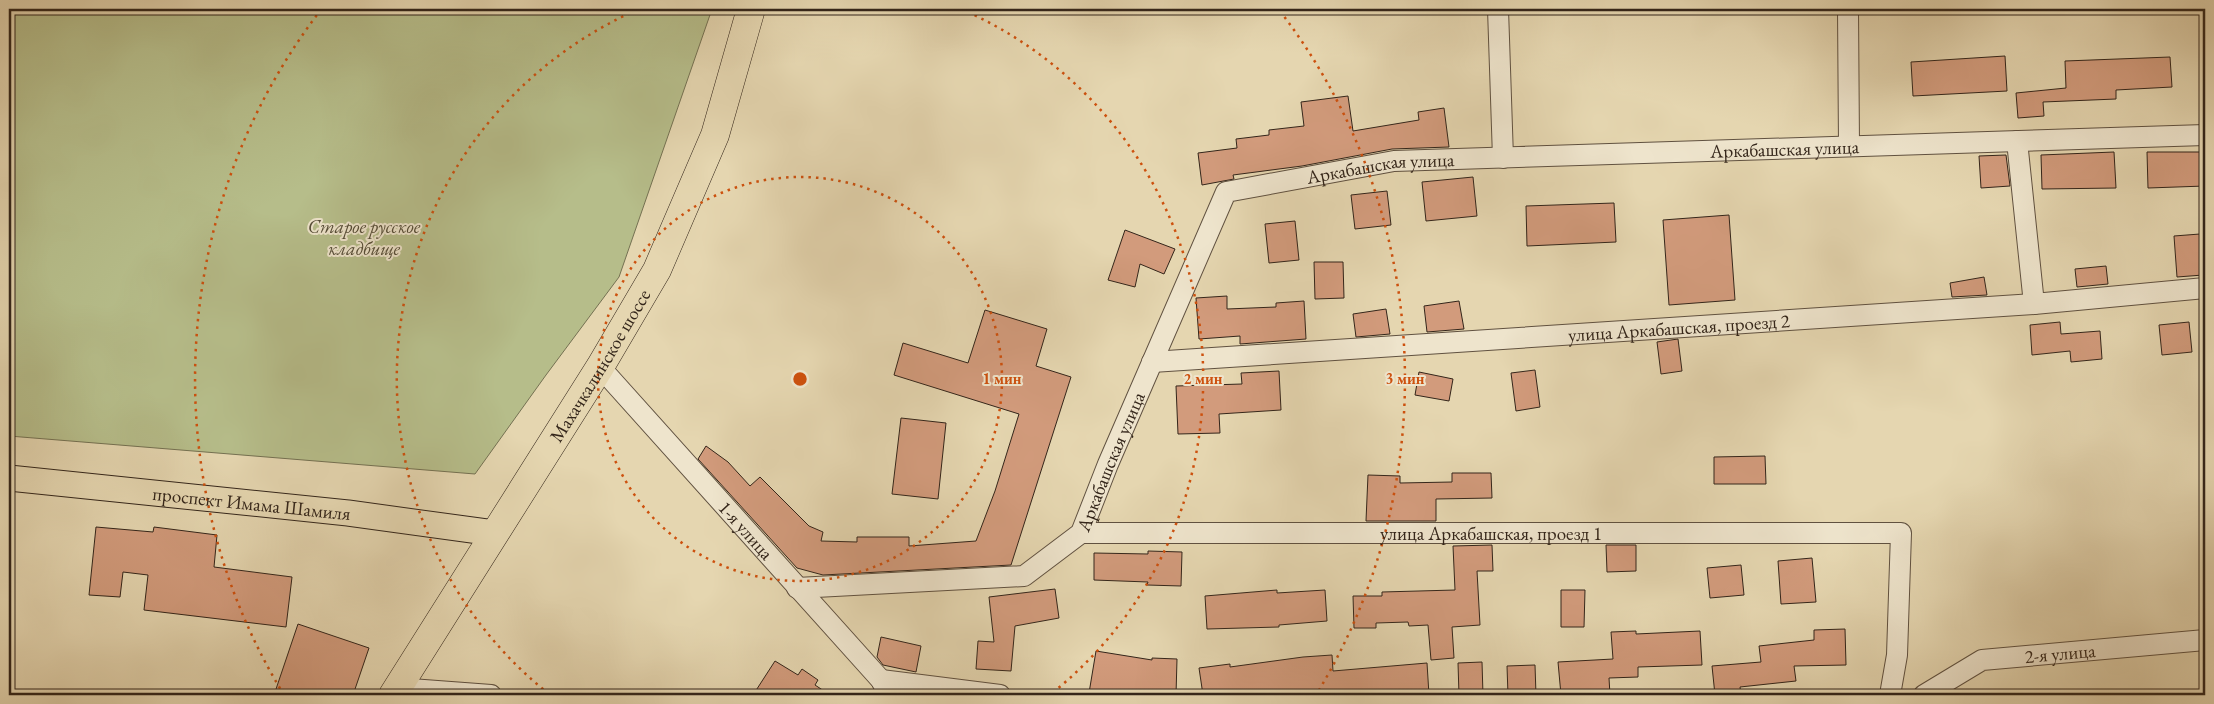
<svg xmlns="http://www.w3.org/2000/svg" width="2214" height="704" font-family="'EB Garamond',serif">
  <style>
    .green { fill: #b6bd8a; stroke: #747152 }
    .building { fill: #d29b7c; stroke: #33251a }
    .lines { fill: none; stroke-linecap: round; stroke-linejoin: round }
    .minor-casing { stroke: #605140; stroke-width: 22 }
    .major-casing { stroke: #33251a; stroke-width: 27 }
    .highway-casing { stroke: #33251a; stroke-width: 29 }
    .minor { stroke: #eee4cc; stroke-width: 20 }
    .major { stroke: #e5d6b0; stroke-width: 25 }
    .highway { stroke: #e5d6b0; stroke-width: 28 }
    .ring { fill: none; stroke: #cd510e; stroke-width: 2.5; stroke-dasharray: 2.5 5 }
    .labels { text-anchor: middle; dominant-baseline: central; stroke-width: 4; stroke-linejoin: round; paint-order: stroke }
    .street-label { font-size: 19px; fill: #33251a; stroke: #eee4cc }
    .park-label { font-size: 19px; font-style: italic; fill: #544b36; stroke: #eee4cc }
    .centre { fill: #cd510e; stroke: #eee4cc; stroke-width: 2.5 }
    .ring-label { font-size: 15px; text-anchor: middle; font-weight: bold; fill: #cd510e; stroke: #eee4cc; stroke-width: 4; stroke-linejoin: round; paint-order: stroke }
  </style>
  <rect width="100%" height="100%" fill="#e5d6b0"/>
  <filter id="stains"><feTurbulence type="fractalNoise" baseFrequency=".004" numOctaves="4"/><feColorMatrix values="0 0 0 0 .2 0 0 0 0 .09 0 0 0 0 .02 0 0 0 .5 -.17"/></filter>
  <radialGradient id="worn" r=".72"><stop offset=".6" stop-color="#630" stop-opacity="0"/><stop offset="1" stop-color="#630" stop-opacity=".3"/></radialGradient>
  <path class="green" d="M9,9h703l-93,268 -73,98 -71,99 -466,-38z"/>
  <path class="building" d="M2005,56l2,35 -94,5 -2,-34z
    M2170,57l2,30 -56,3v9l-73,3 1,14 -26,2 -2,-25 50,-5 -1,-27z
    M1348,96l5,35 66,-11 -1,-8 26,-4 5,39 -57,2 -90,17 -69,9 1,4 -32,6 -4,-32 39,-5 -1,-9 33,-4v-5l35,-4 -3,-24z
    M2114,152l2,36 -74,1 -1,-34z
    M2147,152h58v34l-57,2z
    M2006,155l4,31 -29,2 -2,-32z
    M1473,177l4,39 -51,5 -4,-39z
    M1387,191l4,34 -36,4 -4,-34z
    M1614,203l2,39 -89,4 -1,-40z
    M1729,215l6,85 -66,5 -6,-85z
    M1295,221l4,39 -30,3 -4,-39z
    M1125,230l50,19 -11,25 -24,-10 -5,23 -27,-7z
    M2200,234l3,41 -26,2 -3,-41z
    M1314,262h29l1,36 -29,1z
    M2106,266l2,18 -31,3 -2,-18z
    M1984,277l3,18 -35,2 -2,-14z
    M1227,296v13l49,-2v-4l28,-2 2,38 -66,5v-8l-41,3 -3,-41z
    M1459,301l5,28 -37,3 -3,-26z
    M1386,309l4,25 -34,3 -3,-23z
    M985,310l62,19 -11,37 35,11 -60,188 -188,10 -26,-7 -99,-109 8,-13 22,16 22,24 10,-9 49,49 14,6 -2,9 36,1v-5h52v9l67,-5 19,-50 24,-77 -125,-39 9,-32 65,20z
    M2060,322l1,12 39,-3 2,28 -31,3 -1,-11 -38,4 -2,-30z
    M2189,322l3,30 -30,3 -3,-30z
    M1678,339l4,32 -21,3 -4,-32z
    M1535,370l5,37 -24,4 -5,-38z
    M1279,371l2,39 -62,4 1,19 -42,1 -2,-48 66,-2 -1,-11z
    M1419,372l34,7 -4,22 -34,-6z
    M901,418l45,5 -8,76 -46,-5z
    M1765,456l1,28h-52v-27z
    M1452,473h39l1,25 -56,1v22h-70l2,-46 32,1v7l52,-1z
    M96,527l57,5 1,-5 63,8 -3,32 78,10 -6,50 -142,-17 4,-35 -25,-3 -3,25 -31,-2z
    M1492,545l1,26h-16l3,54 -28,2 2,31 -23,2 -3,-35 -19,1 -1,-4 -32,1v5h-22l-1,-32h29v-4l73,-2 -2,-44z
    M1606,545h30v26l-29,1z
    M1148,551l34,1 -1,34 -34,-1 1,-3 -54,-2v-27l54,1z
    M1812,558l4,44 -35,2 -3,-43z
    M1741,565l3,30 -34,3 -3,-30z
    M1055,589l4,29 -44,8 -4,45 -35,-2 2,-28 16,1 -5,-45z
    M1277,590v3l48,-3 2,31 -48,4v2l-72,2 -2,-33z
    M1561,590h24l-1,37h-23z
    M298,624l71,24 -16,47h-79z
    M1845,629l1,36 -52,1 2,15 -56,6 1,8h-26l-3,-29 49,-4 -2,-16 55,-6v-10z
    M1636,631v3l64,-3 2,34 -64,2v10l-29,1 1,17h-49l-3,-33 55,-3 -2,-27z
    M881,637l40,9 -5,26 -33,-7 -6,-8z
    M1096,651l56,9v-2l25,1 -1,36h-74l-13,-2z
    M1332,655l1,16 94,-8 2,32h-226l-4,-27 31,-4v3l73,-10z
    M775,661l23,14 4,-6 16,11 -3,5 15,10h-77z
    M1482,662l1,33h-24l-1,-32z
    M1535,665l1,30h-28l-1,-29z"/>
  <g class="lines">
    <defs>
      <g id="minor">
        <path d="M1498,9l5,149"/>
        <path d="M1848,9l1,137"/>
        <path d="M2017,141l17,163"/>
        <path id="s1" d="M1152,362l882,-58 171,-16"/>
        <path id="s2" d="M600,367l281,313 8,15"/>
        <path id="s3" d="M1081,533h820l-4,122 -7,40"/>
        <path id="s4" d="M797,588l227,-12 57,-43 27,-69 118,-272 168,-31 811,-26"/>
        <path d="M881,680l119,15"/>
        <path d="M397,688l94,7"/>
        <path id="s5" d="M1924,695l58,-35 223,-20"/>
      </g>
      <g id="major">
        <path id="s6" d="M9,478l339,35 146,20"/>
      </g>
      <g id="highway">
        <path id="s7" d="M393,695l207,-328 57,-97 58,-135 36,-126"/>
      </g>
    </defs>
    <use href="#minor" class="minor-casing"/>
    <use href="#major" class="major-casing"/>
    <use href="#highway" class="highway-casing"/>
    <use href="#minor" class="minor"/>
    <use href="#major" class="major"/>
    <use href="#highway" class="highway"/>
  </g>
  <g class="ring">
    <circle cx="800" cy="379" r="202"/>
    <path d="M549 694A403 403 0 0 1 639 9M961 9A403 403 0 0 1 1051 694"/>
    <path d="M284 695A605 605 0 0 1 320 11M1280 11A605 605 0 0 1 1316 695"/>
  </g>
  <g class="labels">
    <g class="street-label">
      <text stroke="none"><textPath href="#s4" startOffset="1231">Аркабашская улица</textPath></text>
      <text stroke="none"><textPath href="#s4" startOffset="826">Аркабашская улица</textPath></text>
      <text stroke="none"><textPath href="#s1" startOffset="528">улица Аркабашская, проезд 2</textPath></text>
      <text stroke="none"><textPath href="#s7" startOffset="389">Махачкалинское шоссе</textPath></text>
      <text stroke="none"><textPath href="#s4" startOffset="376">Аркабашская улица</textPath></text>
      <text stroke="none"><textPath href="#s6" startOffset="244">проспект Имама Шамиля</textPath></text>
      <text stroke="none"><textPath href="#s2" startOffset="219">1-я улица</textPath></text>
      <text stroke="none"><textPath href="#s3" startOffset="410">улица Аркабашская, проезд 1</textPath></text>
      <text stroke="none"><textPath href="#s5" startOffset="146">2-я улица</textPath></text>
    </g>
    <g class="park-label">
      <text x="364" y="226">Старое русское<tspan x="364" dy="22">кладбище</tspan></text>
    </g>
  </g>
  <circle cx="800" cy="379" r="8" class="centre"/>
  <g class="ring-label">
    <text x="1002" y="384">1 мин</text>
    <text x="1203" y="384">2 мин</text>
    <text x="1405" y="384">3 мин</text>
  </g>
  <rect width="2214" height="704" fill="none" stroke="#e5d6b0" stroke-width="30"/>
  <rect x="10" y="10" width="2194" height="684" fill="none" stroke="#33251a" stroke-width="2.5"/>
  <rect x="15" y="15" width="2184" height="674" fill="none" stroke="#33251a"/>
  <rect width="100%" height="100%" filter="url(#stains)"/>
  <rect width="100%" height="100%" fill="url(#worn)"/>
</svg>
